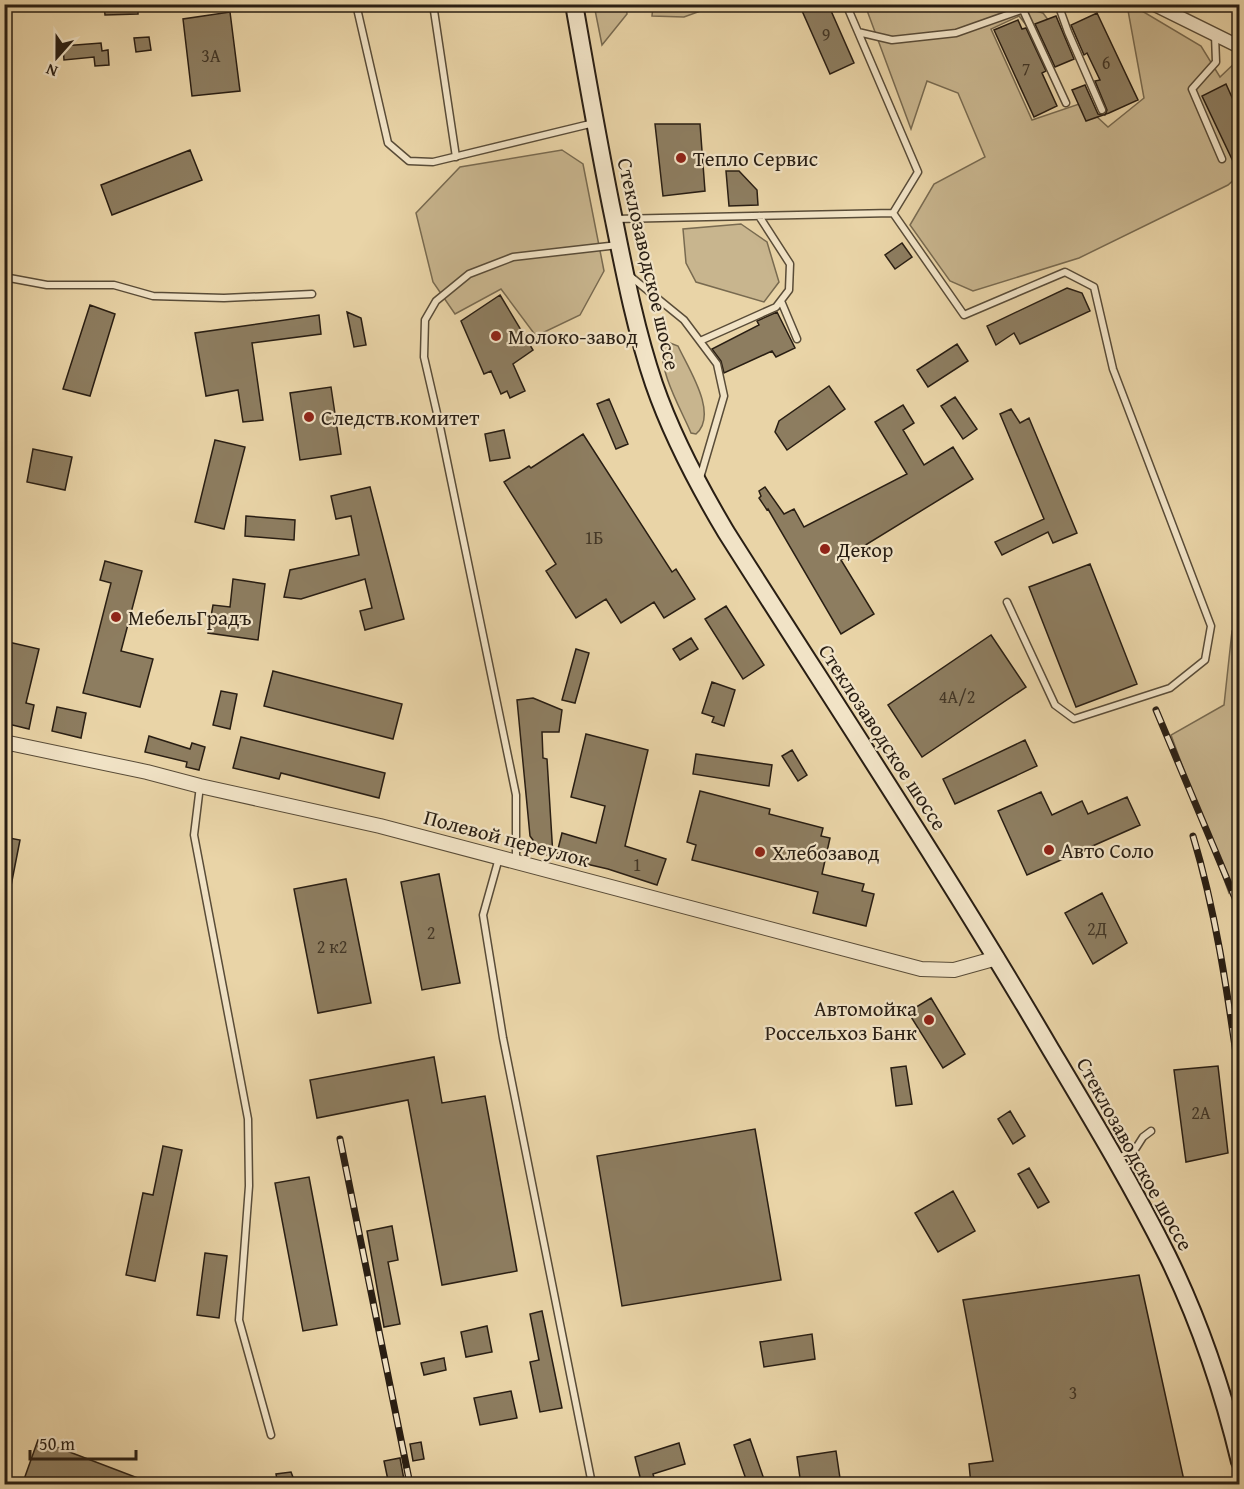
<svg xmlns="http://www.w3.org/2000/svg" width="1244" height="1489" font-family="'Gentium Book Plus',serif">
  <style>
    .green { fill: #c8b58e; stroke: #786a50; stroke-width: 1.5 }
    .building { fill: #8d7d60; stroke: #291e13; stroke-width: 1.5 }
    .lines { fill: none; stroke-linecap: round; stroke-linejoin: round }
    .service-casing { stroke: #594c38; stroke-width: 9 }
    .minor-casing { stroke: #594c38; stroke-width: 15 }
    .tertiary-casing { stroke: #594c38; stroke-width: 16 }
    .secondary-casing { stroke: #291e13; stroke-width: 20 }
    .service { stroke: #f1e3c6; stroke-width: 6 }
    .minor { stroke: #f1e3c6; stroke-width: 12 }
    .tertiary { stroke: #f1e3c6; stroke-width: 14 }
    .secondary { stroke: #f1e3c6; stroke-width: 16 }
    .rail-casing { stroke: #291e13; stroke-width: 7 }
    .rail { stroke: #f1e3c6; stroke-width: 4.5; stroke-dasharray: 14; stroke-linecap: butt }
    .poi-dot { fill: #8f2418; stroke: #f1e3c6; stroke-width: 2 }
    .labels { text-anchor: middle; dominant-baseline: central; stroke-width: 4.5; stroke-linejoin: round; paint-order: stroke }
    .number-label { font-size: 18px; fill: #423626 }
    .poi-label { font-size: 21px; fill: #291e13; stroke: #f1e3c6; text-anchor: start }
    .street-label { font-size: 21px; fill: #291e13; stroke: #f1e3c6 }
  </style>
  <rect width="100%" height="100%" fill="#e9d4a7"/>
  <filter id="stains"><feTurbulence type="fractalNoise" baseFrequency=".00333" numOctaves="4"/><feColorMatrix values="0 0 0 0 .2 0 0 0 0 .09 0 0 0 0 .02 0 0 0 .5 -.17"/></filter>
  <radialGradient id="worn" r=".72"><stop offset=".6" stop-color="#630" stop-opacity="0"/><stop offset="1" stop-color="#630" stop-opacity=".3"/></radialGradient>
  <path class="green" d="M594,5h32l1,9 -25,31z
    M653,5v-1l64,1 -33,12 -32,-1z
    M865,5h148l30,8 17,23 -17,10 -24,-30 -28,13 41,91 50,-17 26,24 36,-29 -17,-93h5l69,41 19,31 19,-18v116l-11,10 -149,73 -106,33 -23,-10 -40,-56 24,-41 51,-27 -27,-64 -31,-12 -16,48z
    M562,150l21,14 21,107 -24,44 -44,21 -35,-47 -46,25 -22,-32 -17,-69 44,-46z
    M741,224l26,18 12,40 -15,20 -68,-20 -10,-19 -3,-34z
    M670,343l8,3c10,22 41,68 18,88l-5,-1c-10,-24 -33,-62 -28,-88z
    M1232,631l8,1v48l-4,29 4,60v114l-11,10 -58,-158 53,-30z"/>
  <path class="building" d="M104,4h34v10l-33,1z
    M799,4h29l26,59 -24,11z
    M230,12l10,79 -48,5 -9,-77z
    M1097,13l41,87 -29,13 -23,8 -14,-31 13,-5 13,29 7,1 2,-5 -12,-29 5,-1 -13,-27 -3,2 -13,-30z
    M1056,16l18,43 -19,8 -20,-43z
    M1018,20l4,9 4,-1 20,43 -4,2 15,33 -23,11 -40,-87z
    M149,37l2,13 -15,2 -2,-14z
    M101,43l1,8 6,-1 1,15 -14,1 -1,-9 -30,3 -1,-14z
    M1226,84l13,29v61l-37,-78z
    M655,124h45l5,67 -42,5z
    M190,150l12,30 -90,35 -11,-30z
    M726,171h13l18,19 1,15 -29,1z
    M902,243l10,14 -17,12 -10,-14z
    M1067,288l15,5 8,18 -70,33 -6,-11 -18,12 -9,-19z
    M500,295l33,55 -20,14 12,27 -15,7 -3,-7 -6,3 -10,-23 -7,3 -23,-53z
    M90,305l25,9 -25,82 -27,-7z
    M347,312l14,6 5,27 -12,2z
    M777,312l18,36 -19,9 -4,-6 -48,22 -3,-12 -9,-12 47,-24 -2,-4z
    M319,315l2,19 -69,9 11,77 -20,2 -5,-32 -32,6 -11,-63z
    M957,344l11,17 -40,26 -11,-17z
    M829,386l16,23 -58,41 -12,-18 4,-11z
    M331,387l10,67 -41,6 -10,-67z
    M955,397l22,32 -14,10 -22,-33z
    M609,399l19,45 -12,5 -19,-45z
    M903,405l11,18 -11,7 21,35 29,-18 20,32 -132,81 33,54 -33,20 -73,-125 -1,1 -8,-12 2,-2 -2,-5 6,-4 19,27 10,-5 10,18 103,-53 -32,-52z
    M1011,409l9,14 9,-5 48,115 -24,10 -5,-11 -46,23 -7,-13 49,-23 -44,-105z
    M504,430l6,28 -20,3 -5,-27z
    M583,434l89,138 4,-3 19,30 -31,19 -10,-16 -33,21 -15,-24 -30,19 -30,-47 10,-7 -52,-82 25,-16 2,2z
    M215,440l30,7 -21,82 -29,-7z
    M33,449l39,8 -7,33 -38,-8z
    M370,487l34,132 -39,11 -5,-19 12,-3 -7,-29 -64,20 -17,-2 6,-27 69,-15 -8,-39 -15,3 -5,-23z
    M246,516l49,4 -1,20 -49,-4z
    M105,561l37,10 -21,80 32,8 -13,48 -57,-14 28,-110 -11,-3z
    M1090,564l47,120 -61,23 -47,-120z
    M233,579l32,5 -7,56 -50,-7 5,-28 17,2z
    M726,606l38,59 -21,14 -38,-60z
    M991,635l35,52 -104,70 -34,-52z
    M691,638l7,11 -18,11 -7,-11z
    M4,641l35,8 -13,54 8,2 -5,24 -25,-6z
    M576,649l13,4 -14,50 -13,-3z
    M273,671l129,33 -9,35 -129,-33z
    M712,682l23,8 -11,36 -12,-4 2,-5 -12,-4z
    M221,691l16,3 -7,35 -17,-4z
    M533,698l29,12 -3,22h-17l1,26 4,1 6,97 -10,-2 -13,-18 -13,-136z
    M57,707l29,6 -5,25 -29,-7z
    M586,734l62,16 -23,96 41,13 -9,26 -49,-16 -52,-12 6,-24 34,10 9,-37 -34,-9z
    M149,736l41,13 2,-6 13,4 -6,23 -13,-3 1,-5 -42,-10z
    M241,737l144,36 -6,25 -98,-25 -2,6 -46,-11z
    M1025,740l12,26 -82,38 -12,-25z
    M792,750l15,25 -9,6 -16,-25z
    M696,754l76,11 -3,21 -76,-12z
    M700,791l70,18 -1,5 54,14 -2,8 9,2 -8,36 42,10 -2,7 12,3 -8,32 -53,-13 5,-21 -126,-32 4,-15 -9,-3z
    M1041,792l11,23 30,-14 6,13 39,-17 13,28 -113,50 -29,-64z
    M4,837l16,3 -10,51h-6z
    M439,874l21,109 -38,7 -21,-108z
    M346,879l25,124 -53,10 -24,-124z
    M1102,893l25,50 -34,21 -28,-51z
    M931,998l34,56 -22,14 -35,-56z
    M434,1057l8,46 43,-7 32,175 -75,14 -34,-185 -91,18 -7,-38z
    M906,1066l6,38 -16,2 -5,-38z
    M1218,1066l10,87 -42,9 -12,-92z
    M1010,1111l15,25 -12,8 -15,-25z
    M755,1129l26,151 -159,26 -25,-150z
    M163,1146l19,4 -27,131 -29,-6 17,-82 10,2z
    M1029,1168l20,34 -11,6 -20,-34z
    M309,1177l28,148 -34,6 -28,-148z
    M953,1191l22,40 -37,21 -23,-39z
    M392,1226l6,34 -10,2 12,62 -16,3 -17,-96z
    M205,1253l22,3 -8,62 -22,-3z
    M1139,1275l46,210h-214l-2,-21 24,-3 -30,-161z
    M542,1311l20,97 -22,4 -10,-50 9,-2 -9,-46z
    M487,1326l5,26 -26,5 -5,-25z
    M812,1334l3,25 -51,8 -4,-25z
    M444,1358l2,12 -22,5 -3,-12z
    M511,1391l6,27 -37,7 -6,-27z
    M750,1439l16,46h-18l-14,-40z
    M38,1440l113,43v2h-129z
    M421,1442l3,17 -11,2 -3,-17z
    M679,1443l6,21 -32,10 3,11h-14l-7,-28z
    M836,1451l5,34h-40l-4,-28z
    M400,1458l5,27h-16l-5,-24z
    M291,1472l5,13h-18l-2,-11z"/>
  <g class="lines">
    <defs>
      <path id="service" d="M356,4l32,139 21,18 24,1 161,-39
        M433,4l23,153
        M846,4l72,168 -25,41
        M1058,4l10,28 34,78
        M184,7l10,-3
        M1023,10l43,93
        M858,32l34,8 64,-7 82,-29
        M1215,35l1,27 -24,27 30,70
        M893,213l71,102 101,-43 29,15 19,82 98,257 -6,34 -35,28 -96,31 -19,-14 -48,-103
        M615,219l278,-6
        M630,276l54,44 33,44 7,32 -24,82
        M4,277l43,8h67l39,11 71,2 88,-4
        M781,301l16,38
        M700,341l76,-34 13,-17 1,-26 -31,-48
        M200,786l-6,49 54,284 1,67 -10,134 32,115
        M499,858l-16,57 20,123 89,446
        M516,862v-67l-77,-373 -15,-65 1,-37 11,-19 33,-27 44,-17 105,-12
        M1116,1160l20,-12 7,-11 8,-6"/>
      <path id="minor" d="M1153,4l87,43"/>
      <path id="tertiary" d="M4,742l143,30 53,14 180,40 541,143 33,1 43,-12"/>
      <path id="secondary" d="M574,4c13,73 25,144 40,216 11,55 22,111 40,164 18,52 44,101 72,148 109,172 222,342 325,518 40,67 81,135 116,205 32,65 56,136 73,207"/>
    </defs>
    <use href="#service" class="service-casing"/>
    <use href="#minor" class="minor-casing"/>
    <use href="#tertiary" class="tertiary-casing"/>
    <use href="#secondary" class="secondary-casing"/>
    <use href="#service" class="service"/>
    <use href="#minor" class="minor"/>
    <use href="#tertiary" class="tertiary"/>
    <use href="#secondary" class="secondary"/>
    <defs>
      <path id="rail" d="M1156,710l79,188 5,15
        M1193,836c24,80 35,162 47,245
        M340,1139l70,345"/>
    </defs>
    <use href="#rail" class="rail-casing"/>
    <use href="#rail" class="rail"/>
  </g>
  <g class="poi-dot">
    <circle cx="681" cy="158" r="6"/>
    <circle cx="496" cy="336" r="6"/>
    <circle cx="309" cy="417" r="6"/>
    <circle cx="825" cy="549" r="6"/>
    <circle cx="116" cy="617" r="6"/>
    <circle cx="1049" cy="850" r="6"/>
    <circle cx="760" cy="852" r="6"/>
    <circle cx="929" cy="1020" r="6"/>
  </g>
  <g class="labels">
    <g class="number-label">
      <text x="826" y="34">9</text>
      <text x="211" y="55">3А</text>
      <text x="1106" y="62">6</text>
      <text x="1026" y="68">7</text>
      <text x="594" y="537">1Б</text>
      <text x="957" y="696">4А/2</text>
      <text x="637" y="864">1</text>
      <text x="1097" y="928">2Д</text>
      <text x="431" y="932">2</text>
      <text x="332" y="946">2 к2</text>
      <text x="1201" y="1112">2А</text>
      <text x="1073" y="1392">3</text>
    </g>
    <g class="poi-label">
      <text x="693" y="158">Тепло Сервис</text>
      <text x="508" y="336">Молоко-завод</text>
      <text x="321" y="417">Следств.комитет</text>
      <text x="837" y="549">Декор</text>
      <text x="128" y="617">МебельГрадъ</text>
      <text x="1061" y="850">Авто Соло</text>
      <text x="772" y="852">Хлебозавод</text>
      <text x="917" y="1008" text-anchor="end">Автомойка<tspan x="917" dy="24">Россельхоз Банк</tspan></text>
    </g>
    <g class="street-label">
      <text transform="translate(649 264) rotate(77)">Стеклозаводское шоссе</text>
      <text transform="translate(883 737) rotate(57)">Стеклозаводское шоссе</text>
      <text transform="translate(507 838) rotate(15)">Полевой переулок</text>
      <text transform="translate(1135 1154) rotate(61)">Стеклозаводское шоссе</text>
    </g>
  </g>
  <rect width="1244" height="1489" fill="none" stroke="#e9d4a7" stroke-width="24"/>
  <rect x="6" y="6" width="1232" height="1477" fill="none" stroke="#291e13" stroke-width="3"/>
  <rect x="12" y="12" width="1220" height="1465" fill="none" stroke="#291e13" stroke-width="1.5"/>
  <g transform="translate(57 57) rotate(201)" stroke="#f1e3c6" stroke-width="4.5" paint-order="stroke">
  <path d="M0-4.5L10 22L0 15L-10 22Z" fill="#291e13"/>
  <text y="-9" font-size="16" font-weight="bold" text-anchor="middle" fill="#291e13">N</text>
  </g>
  <path d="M30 1450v9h106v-9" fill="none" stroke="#291e13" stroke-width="3"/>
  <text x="39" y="1450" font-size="18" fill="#291e13" stroke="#f1e3c6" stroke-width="4.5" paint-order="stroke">50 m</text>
  <rect width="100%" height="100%" filter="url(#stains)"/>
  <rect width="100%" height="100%" fill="url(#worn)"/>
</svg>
